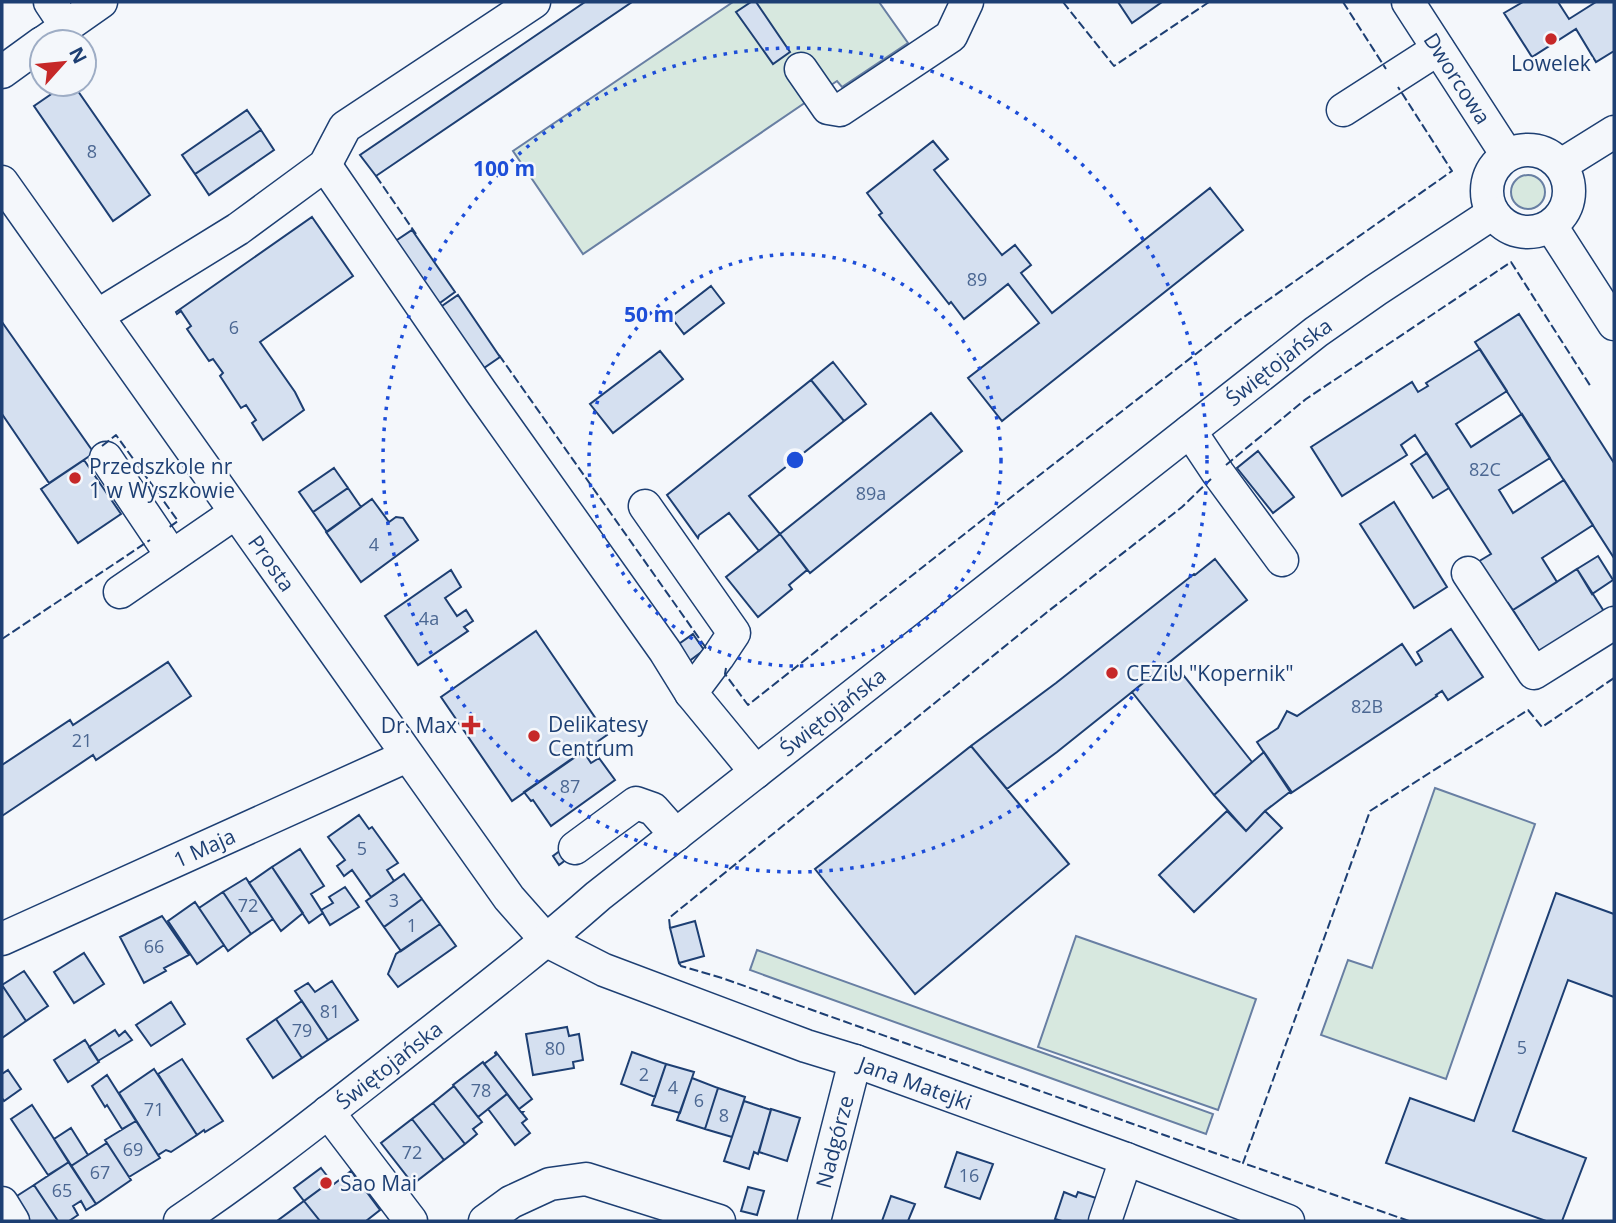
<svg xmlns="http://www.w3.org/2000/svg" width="1616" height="1223" font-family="'Open Sans',sans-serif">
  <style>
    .green { fill: #d7e8df; stroke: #687fa3; stroke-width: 2 }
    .building { fill: #d5e0f0; stroke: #1d3f73; stroke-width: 2 }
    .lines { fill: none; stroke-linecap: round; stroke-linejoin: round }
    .minor-casing { stroke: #1d3f73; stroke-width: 35 }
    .minor { stroke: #f4f7fb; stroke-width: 32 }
    .fence { stroke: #1d3f73; stroke-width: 2; stroke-dasharray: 9 3.5; stroke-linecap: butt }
    .ring { fill: none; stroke: #1d4ed8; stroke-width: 3.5; stroke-dasharray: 3.5 7 }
    .poi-dot { fill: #c62828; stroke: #f4f7fb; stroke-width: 2.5 }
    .labels { text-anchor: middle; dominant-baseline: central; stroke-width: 5; stroke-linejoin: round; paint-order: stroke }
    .number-label { font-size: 18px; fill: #4b6792 }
    .poi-label { font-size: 21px; fill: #1d3f73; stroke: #f4f7fb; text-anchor: start }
    .street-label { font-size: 21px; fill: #1d3f73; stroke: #f4f7fb }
    .centre { fill: #1d4ed8; stroke: #f4f7fb; stroke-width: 3.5 }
    .ring-label { font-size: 21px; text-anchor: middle; font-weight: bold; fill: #1d4ed8; stroke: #f4f7fb; stroke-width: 5; stroke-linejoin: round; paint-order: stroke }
  </style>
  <rect width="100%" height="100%" fill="#f4f7fb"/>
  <path class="green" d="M733,2h146l29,41 -66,44 -5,-6 -254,173 -70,-103z
    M1511 192a17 17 0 1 1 34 0a17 17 0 1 1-34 0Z
    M1435,788l100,36 -89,255 -125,-44 27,-75 24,8z
    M1076,936l180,63 -38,111 -180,-63z
    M757,950l456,164 -7,20 -456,-164z"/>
  <path class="building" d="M585,2h47l-256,174 -16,-21z
    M751,2h5l34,50 -17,12 -37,-52z
    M1118,2h44l-30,21z
    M1523,2h35l11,17 27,-17h18v49l-18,11 -20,-33 -44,28 -28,-44z
    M66,84h7l77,111 -37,26 -79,-115z
    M247,110l14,20 -66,44 -13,-19z
    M261,130l13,20 -65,45 -14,-21z
    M933,141l15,18 -14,11 68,85 13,-10 16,20 -10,8 31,40 158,-125 33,42 -241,191 -34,-43 71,-55 -31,-39 -44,35 -13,-17 -2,2 -70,-89 3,-2 -15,-20z
    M312,217l41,59 -93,66 35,50 9,18 -41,30 -11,-17 4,-3 -10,-15 -5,3 -21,-32 3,-3 -10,-14 -4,2 -22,-32 4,-3 -10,-15 -4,3 -1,-2z
    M412,230l43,62 -18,13 -43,-63z
    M711,286l13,17 -40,31 -13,-17z
    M458,295l42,62 -19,13 -42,-62z
    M1519,314l95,149v95l-139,-216z
    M2,322l92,131 -45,30 -47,-69z
    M1480,349l27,42 -51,33 15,23 51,-33 28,44 -51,32 14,23 51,-33 29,45 -51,33 15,24 -44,28 -5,-7 -5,3 -27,-43 15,-9 -76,-119 -14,10 6,10 -65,41 -31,-49 101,-65 6,10 10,-6 -2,-3z
    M660,351l23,28 -70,54 -23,-29z
    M833,362l33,42 -22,17 -33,-41z
    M811,380l33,41 -95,75 31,38 -21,17 -30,-38 -30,22 -1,3 -31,-43z
    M931,413l31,38 -152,122 -30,-39z
    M1258,451l36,46 -21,16 -36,-45z
    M1427,453l22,35 -16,10 -22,-34z
    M84,460l37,54 -43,29 -37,-54z
    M334,468l14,20 -35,24 -14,-20z
    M348,488l13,19 -34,25 -14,-20z
    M372,499l17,23 7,-5 7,1 15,22 -57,42 -35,-50z
    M1394,502l53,85 -33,21 -54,-84z
    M780,534l27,36 -18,15 3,4 -34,28 -32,-40z
    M1598,556l15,24 -21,14 -15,-25z
    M1215,559l32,41 -190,152 -50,37 -36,-43 85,-63 138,-109 1,1z
    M1577,569l28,44 -64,41 -28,-44z
    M451,570l10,17 -16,11 12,18 9,-6 7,11 -9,6 4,4 -50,34 -33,-49z
    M1451,629l32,48 -35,23 -6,-9 -6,4 1,1 -146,97 -34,-51 21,-14 9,-17 10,5 105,-72 14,21 6,-4 -5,-9z
    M536,631l71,104 -95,66 -71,-104z
    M693,634l11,16 -16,12 -12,-16z
    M168,662l23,34 -95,64 -3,-5 -91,61v-51l68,-45 3,5z
    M1168,663l12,16 4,-3 68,86 -38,33 -82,-103z
    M971,746l98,118 -154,130 -100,-125z
    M583,751l8,12 8,-5 16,22 -64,46 -18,-26 -2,1 -7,-9z
    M1264,752l27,39 -26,20 -19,20 -32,-36z
    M1227,811l19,20 19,-20 17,17 -88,84 -35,-37z
    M359,815l10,14 3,-2 26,36 -11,7 7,11 -23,16 -19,-27 -8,6 -7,-10 8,-6 -17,-23z
    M565,847l6,9 -12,9 -6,-9z
    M300,849l24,37 -13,8 12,19 -14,10 -37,-56z
    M272,867l31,46 -22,18 -32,-48z
    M404,874l18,25 -38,28 -18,-26z
    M246,878l27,41 -22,15 -28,-42z
    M345,887l14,20 -29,18 -9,-15 12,-7 -4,-6z
    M223,892l28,42 -23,17 -29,-43z
    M1556,893l58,21v83l-46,-17 -55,151 73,27 -24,63h-16l-160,-58 24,-65 64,23z
    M422,899l18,25 -39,27 -17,-24z
    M195,902l29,43 -27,19 -29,-43z
    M162,916l27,39 -25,13 2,3 -22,12 -24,-46z
    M695,921l9,35 -25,7 -9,-35z
    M440,924l16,22 -58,41 -10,-13 8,-20z
    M84,953l20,31 -30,19 -20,-31z
    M24,971l24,35 -22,15 -24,-36z
    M332,981l26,39 -30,20 -33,-49 13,-8 7,9z
    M2,985l24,36 -24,17z
    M302,1001l26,39 -26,18 -26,-39z
    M171,1002l14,22 -34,22 -15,-21z
    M276,1019l26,39 -29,20 -26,-39z
    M567,1027l2,9 10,-2 4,26 -10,2 1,6 -41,7 -7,-41z
    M115,1030l4,6 6,-5 7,9 -34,21 -9,-14z
    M85,1040l14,22 -31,20 -14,-22z
    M496,1052l36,47 -13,10 -35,-45 12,-9 -1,-2z
    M632,1052l34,12 -11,33 -34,-13z
    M182,1059l41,62 -18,11 -1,-2 -7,5 -39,-61z
    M483,1062l24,32 -29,23 -25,-32z
    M666,1064l28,8 -14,41 -28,-8z
    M154,1069l43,66 -26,17 -5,-2 -8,5 -39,-62z
    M8,1070l13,19 -17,12 -2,-3v-24z
    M107,1075l29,46 -14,8 -15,-24 -2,2 -13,-21z
    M692,1078l26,10 -13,41 -28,-9z
    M454,1086l28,36 -9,7 4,5 -12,10 -32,-41z
    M718,1088l27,9 -13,40 -27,-8z
    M507,1094l14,18h2l-1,1 5,6 -5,4 8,10 -15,12 -27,-36z
    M744,1101l27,9 -13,44 -4,-2 -5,17 -25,-8z
    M433,1103l32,41 -21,16 -32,-41z
    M32,1105l37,57 -21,13 -37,-56z
    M771,1109l29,9 -13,43 -28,-9z
    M412,1119l32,41 -31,24 -32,-41z
    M136,1121l24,37 -31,19 -24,-37z
    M71,1128l17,27 -17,11 -17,-27z
    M107,1143l24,37 -35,24 -25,-38z
    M957,1152l36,12 -13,35 -35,-12z
    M69,1162l27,42 -10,6 -5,-9 -8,5 5,9 -9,6h-11l-24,-36z
    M321,1168l10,13 -27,20 -10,-13z
    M351,1171l29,39 -14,11h-46l-16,-20 27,-20 3,3z
    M34,1185l24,36h-36l-13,-20z
    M748,1187l16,4 -7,24 -16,-4z
    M1064,1192l12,5 2,-5 21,7 2,22h-39l-7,-2z
    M891,1196l24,8 -7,17h-26z
    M304,1201l16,20h-43z"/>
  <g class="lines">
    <defs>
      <g id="minor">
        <path d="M50,2l16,24"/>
        <path id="s1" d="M1408,2l99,153"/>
        <path d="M44,42l57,-40"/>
        <path d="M801,69l27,39 12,2 111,-74 16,-34"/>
        <path d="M2,72l40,-29"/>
        <path d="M1343,110l95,-61"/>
        <circle cx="1528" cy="191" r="41"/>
        <path d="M325,165l156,227 184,259 26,42 65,79"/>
        <path d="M1561,165l53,-33"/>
        <path id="s2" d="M2,182l507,716 38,43 57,29 202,76 49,15 271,98 162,62"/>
        <path d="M1551,226l63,98"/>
        <path d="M97,316l141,-87 87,-64 20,-38 189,-125"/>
        <path d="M1190,431l28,42 64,87"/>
        <path d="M106,458l66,98"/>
        <path d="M645,506l89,127 -16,24 -27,36"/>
        <path d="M1468,573l66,100 80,-50"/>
        <path d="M120,592l115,-79"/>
        <path d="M575,848l61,-45 17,6 23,26"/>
        <path id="s3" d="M2,939l405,-183"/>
        <path d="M328,1112l83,109"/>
        <path d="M2,1203l11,18"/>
        <path id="s4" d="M180,1221c73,-49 141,-103 210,-157 70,-55 141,-109 208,-168l718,-564 60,-42 117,-77"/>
        <path d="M485,1221l26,-19 39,-18 36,-5 133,42"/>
        <path id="s5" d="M814,1221l41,-160"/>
        <path d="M1105,1221l21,-62"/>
      </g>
    </defs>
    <use href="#minor" class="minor-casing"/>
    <use href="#minor" class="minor"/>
    <path class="fence" d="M1063,2l51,64 95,-64
      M1343,2l43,67
      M376,176l40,58
      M499,355l178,252 29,41 5,2
      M102,446l14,-11 62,86 -10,7
      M1226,465l80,-66 205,-137 80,125
      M2,639l148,-99
      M726,668l-1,6 23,31 271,-214 222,-172 211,-148 -54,-84
      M670,928l-1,-10 377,-305 136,-106 29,-28
      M679,963l2,3 41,12 521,185
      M1409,1221l-166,-58 127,-352 158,-101 14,17 72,-49"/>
  </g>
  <g class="ring">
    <circle cx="795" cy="460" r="206"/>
    <circle cx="795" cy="460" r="412"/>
  </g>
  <g class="poi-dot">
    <circle cx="1551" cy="39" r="7"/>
    <circle cx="75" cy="478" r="7"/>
    <circle cx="1112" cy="673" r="7"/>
    <path d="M467.5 714.5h7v7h7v7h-7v7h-7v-7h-7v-7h7z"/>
    <circle cx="534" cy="736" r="7"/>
    <circle cx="326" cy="1183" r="7"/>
  </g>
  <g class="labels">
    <g class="number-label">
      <text x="92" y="151">8</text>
      <text x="977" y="279">89</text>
      <text x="234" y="327">6</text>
      <text x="1485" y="469">82C</text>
      <text x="871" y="493">89a</text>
      <text x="374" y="544">4</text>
      <text x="429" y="618">4a</text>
      <text x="1367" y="706">82B</text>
      <text x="82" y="740">21</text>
      <text x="570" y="786">87</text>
      <text x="362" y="848">5</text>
      <text x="394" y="900">3</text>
      <text x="248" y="905">72</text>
      <text x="412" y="925">1</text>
      <text x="154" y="946">66</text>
      <text x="330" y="1011">81</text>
      <text x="302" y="1030">79</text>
      <text x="1522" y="1047">5</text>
      <text x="555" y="1048">80</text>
      <text x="644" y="1074">2</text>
      <text x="673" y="1087">4</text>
      <text x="481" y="1090">78</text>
      <text x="699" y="1100">6</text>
      <text x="154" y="1109">71</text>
      <text x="724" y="1115">8</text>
      <text x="133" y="1149">69</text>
      <text x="412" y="1152">72</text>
      <text x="100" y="1172">67</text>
      <text x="969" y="1175">16</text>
      <text x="62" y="1190">65</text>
    </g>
    <g class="poi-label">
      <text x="1551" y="63" text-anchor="middle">Lowelek</text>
      <text x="89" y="466">Przedszkole nr<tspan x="89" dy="24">1 w Wyszkowie</tspan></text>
      <text x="1126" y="673">CEZiU "Kopernik"</text>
      <text x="548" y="724">Delikatesy<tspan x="548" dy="24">Centrum</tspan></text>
      <text x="457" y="725" text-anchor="end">Dr. Max</text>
      <text x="340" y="1183">Sao Mai</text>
    </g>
    <g class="street-label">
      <text stroke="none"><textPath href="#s1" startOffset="91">Dworcowa</textPath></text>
      <text stroke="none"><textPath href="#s4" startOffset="1395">Świętojańska</textPath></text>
      <text stroke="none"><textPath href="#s2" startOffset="467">Prosta</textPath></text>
      <text stroke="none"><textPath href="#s4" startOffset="828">Świętojańska</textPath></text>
      <text stroke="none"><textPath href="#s3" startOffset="222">1 Maja</textPath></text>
      <text stroke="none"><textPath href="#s4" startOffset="261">Świętojańska</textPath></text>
      <text stroke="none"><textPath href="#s2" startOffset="1330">Jana Matejki</textPath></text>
      <text stroke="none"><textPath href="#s5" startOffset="82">Nadgórze</textPath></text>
    </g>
  </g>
  <circle cx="795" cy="460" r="10" class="centre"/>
  <g class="ring-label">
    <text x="504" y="176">100 m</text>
    <text x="649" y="322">50 m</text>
  </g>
  <rect width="1616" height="1223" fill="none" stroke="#1d3f73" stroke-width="7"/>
  <g transform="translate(63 63) rotate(63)"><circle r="33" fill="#f4f7fb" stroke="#9eadc5" stroke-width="2"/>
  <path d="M0-5L12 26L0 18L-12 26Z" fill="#c62828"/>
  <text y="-10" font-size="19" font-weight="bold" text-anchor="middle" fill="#1d3f73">N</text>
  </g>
</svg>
